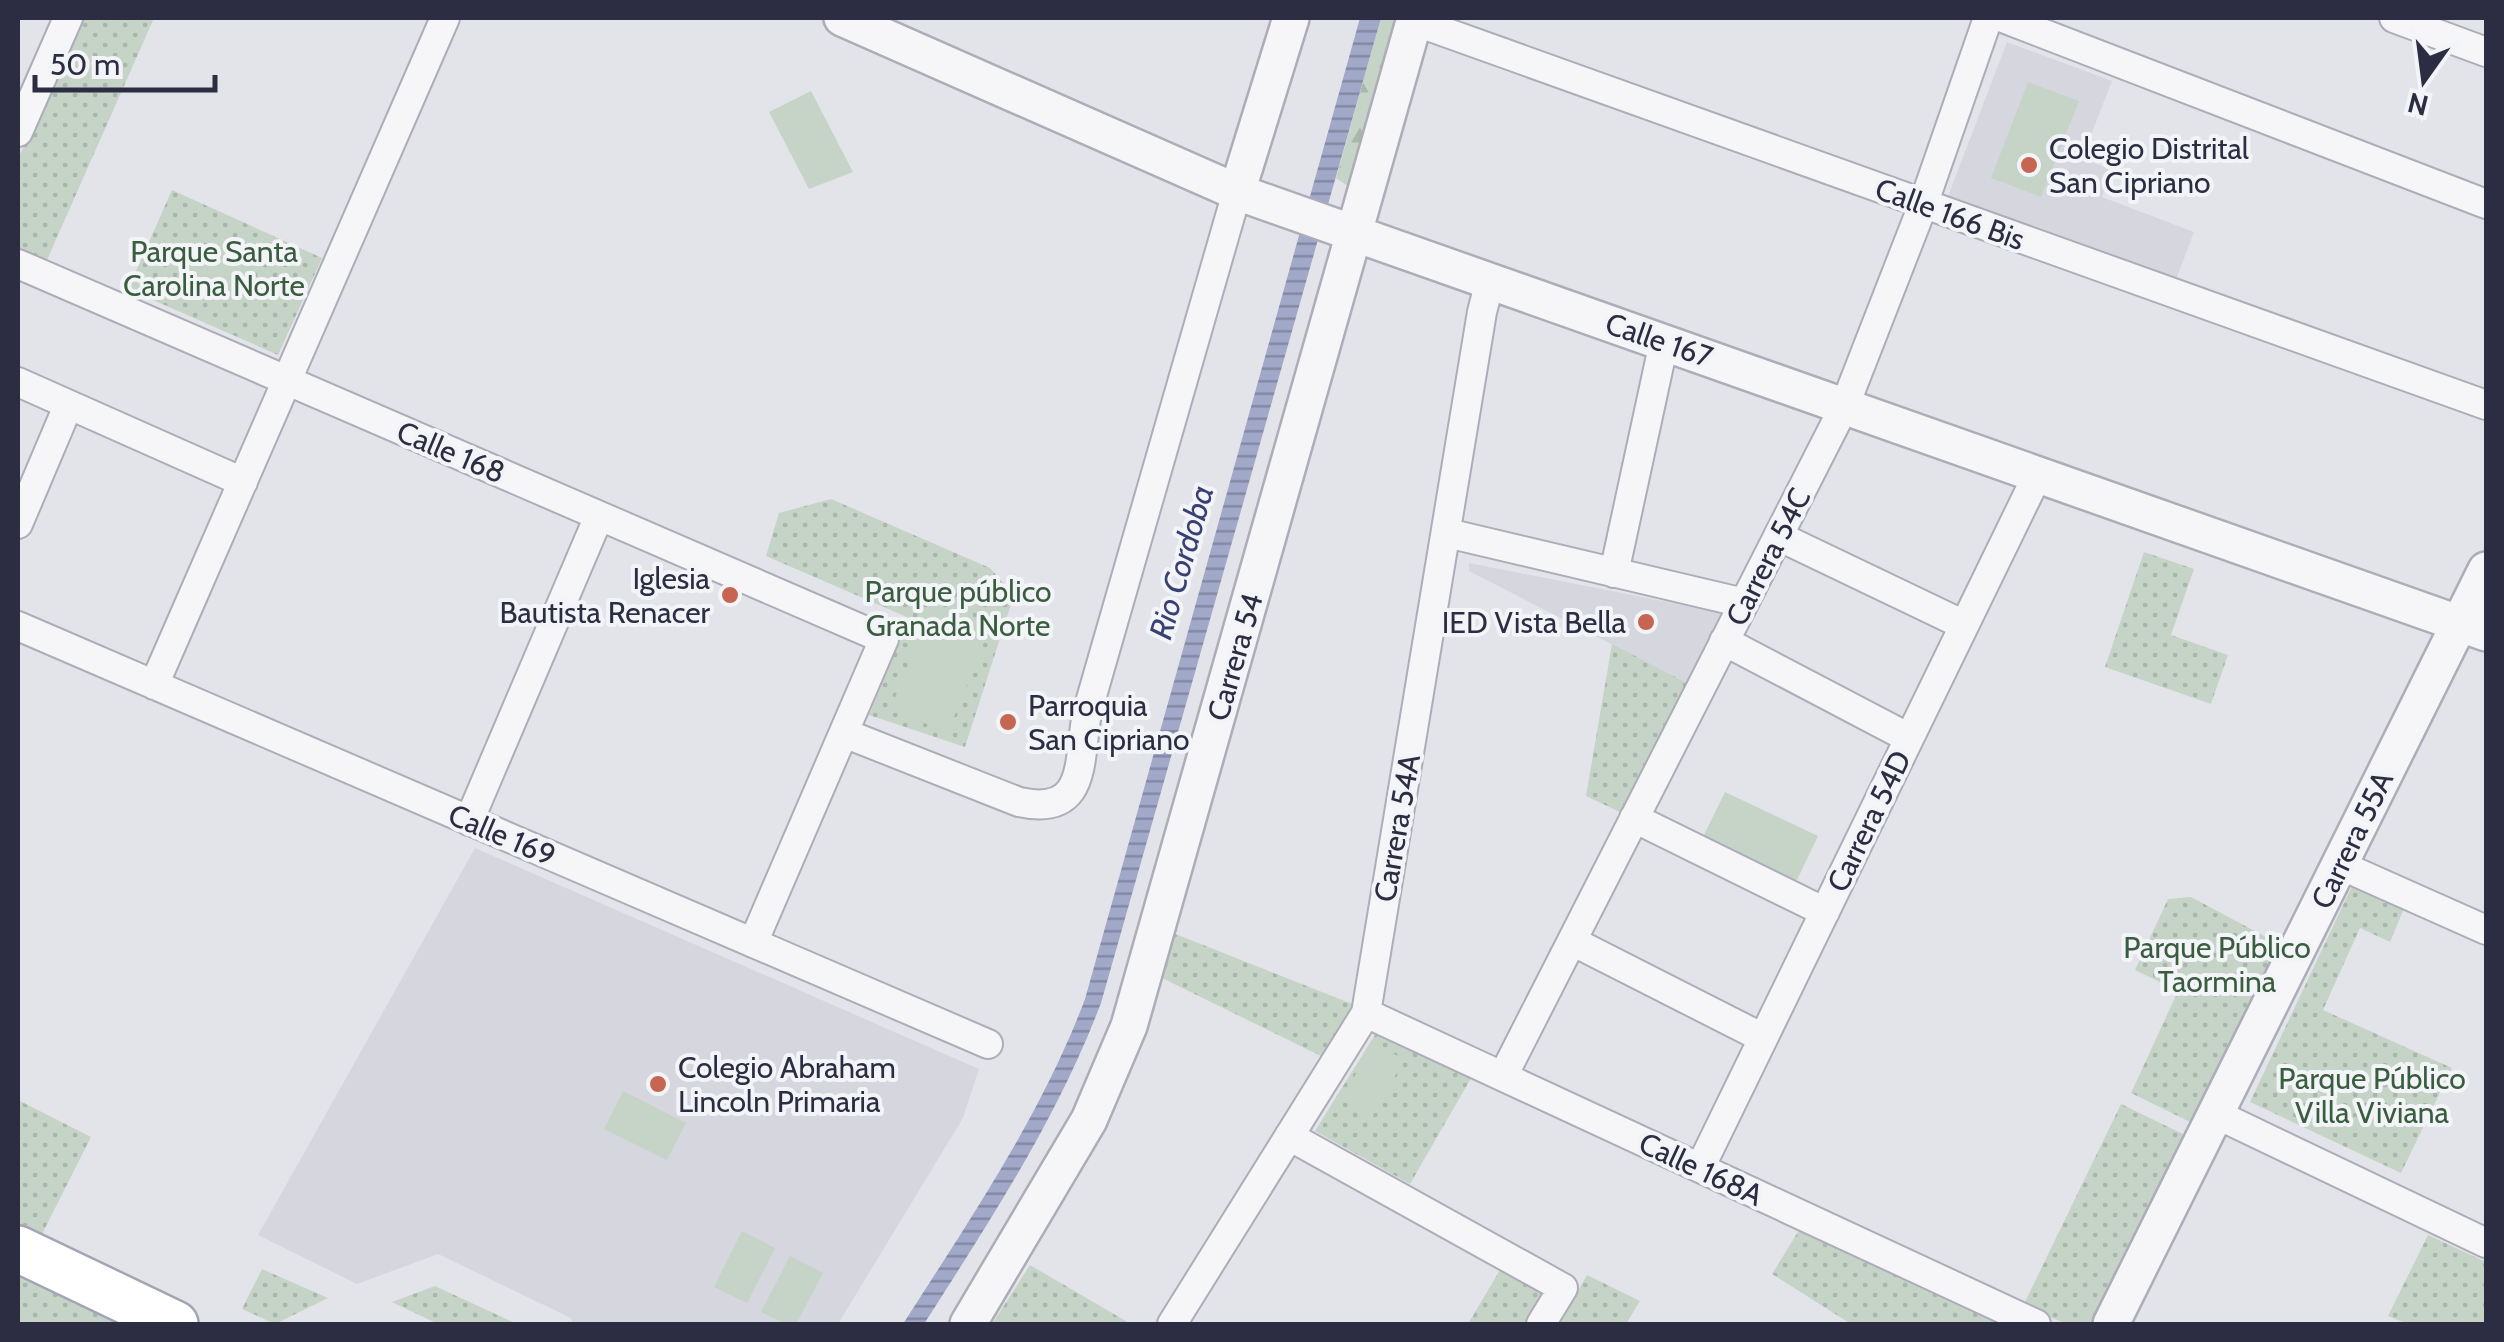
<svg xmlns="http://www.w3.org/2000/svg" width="2504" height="1342" font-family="Cabin,sans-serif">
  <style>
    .built { fill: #d6d6df }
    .grass { fill: url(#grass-dots) }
    .forest { fill: url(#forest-firs) }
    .garden { fill: #c5d4c6 }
    .water { fill: url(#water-rules) }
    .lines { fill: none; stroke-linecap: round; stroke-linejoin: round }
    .minor-casing { stroke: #acadb8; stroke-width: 32 }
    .tertiary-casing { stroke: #acadb8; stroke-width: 40 }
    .primary-casing { stroke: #a3a5b5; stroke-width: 50 }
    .minor { stroke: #f6f6f9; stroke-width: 28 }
    .tertiary { stroke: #f6f6f9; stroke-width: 35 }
    .primary { stroke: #fff; stroke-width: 45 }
    .poi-dot { fill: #c66552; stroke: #f3f4f8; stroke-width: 4 }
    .labels { text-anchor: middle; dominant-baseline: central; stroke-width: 8; stroke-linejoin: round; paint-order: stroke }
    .poi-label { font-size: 30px; fill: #2c2d42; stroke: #f3f4f8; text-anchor: start }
    .street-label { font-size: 30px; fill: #2c2d42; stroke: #f3f4f8 }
    .park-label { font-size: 30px; fill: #3a5c3f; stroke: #f3f4f8 }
    .water-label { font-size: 32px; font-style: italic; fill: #394173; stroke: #f3f4f8 }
  </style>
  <defs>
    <pattern id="grass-dots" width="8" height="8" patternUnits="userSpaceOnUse" patternTransform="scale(2.5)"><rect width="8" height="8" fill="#c5d4c6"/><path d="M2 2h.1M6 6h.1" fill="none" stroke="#a9b6ab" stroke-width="1.8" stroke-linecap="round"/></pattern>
    <pattern id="forest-firs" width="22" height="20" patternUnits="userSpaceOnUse" patternTransform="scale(2.5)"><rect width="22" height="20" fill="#c5d4c6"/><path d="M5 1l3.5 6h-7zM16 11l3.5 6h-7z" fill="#a9b6ab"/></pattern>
    <pattern id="water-rules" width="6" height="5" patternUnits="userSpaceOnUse" patternTransform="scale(2.5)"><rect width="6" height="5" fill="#a1a8c8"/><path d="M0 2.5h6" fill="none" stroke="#8389a4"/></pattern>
  </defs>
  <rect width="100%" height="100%" fill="#e3e4ea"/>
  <path class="built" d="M2007,42l105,39 -30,77 30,12 -10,27 92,35 -20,53 -227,-86z
    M1469,563l250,49 6,6 -34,67 -222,-114z
    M475,848l504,221 -16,49 -125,206h-265l-2,-6 -133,-64 -81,30 -99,-49z"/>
  <path class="grass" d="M80,18h74l-107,242 -29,-13v-88z
    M172,190l150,68 -44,97 -150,-66z
    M831,499l159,69 24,27 -49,152 -96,-32 40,-97 -143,-62 13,-43z
    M2144,552l50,17 -23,66 57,20 -17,49 -106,-37z
    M1612,644l79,41 -67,129 -38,-18z
    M2353,884l52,22 -15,36 -30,-14 -37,82 129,58 -51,105 -151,-71z
    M2191,897l90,48 -91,177 -59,-29 47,-102 -43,-21 33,-71z
    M1173,933l187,74 -37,50 -163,-80z
    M1378,1030l96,43 -64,111 -95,-53z
    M18,1100l73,37 -52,103 -21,-10z
    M2121,1104l68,33 -93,187h-29l-44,-18z
    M1803,1224l221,100h-173l-79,-50z
    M2428,1235l58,27v62h-78l-20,-8z
    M18,1256l139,68h-139z
    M1030,1265l101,59h-139z
    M1503,1265l44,26 -21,33h-58z
    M262,1269l66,29 -53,26 -33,-15z
    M1587,1275l53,26 -14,23h-67z
    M435,1286l82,38h-79l-46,-22z"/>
  <path class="forest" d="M1381,18h19l-51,169 -13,-9z"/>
  <path class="garden" d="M2028,82l51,19 -38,96 -50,-19z
    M811,91l42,81 -44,17 -40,-77z
    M198,242l52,25 -12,24 -51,-25z
    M930,610l57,25 -39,97 -58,-22z
    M1725,792l93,44 -22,46 -93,-45z
    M1374,1042l30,18 -32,57 -31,-17z
    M623,1091l63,32 -19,37 -63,-31z
    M742,1231l33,17 -28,55 -33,-16z
    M790,1256l33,17 -27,51h-10l-25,-12z"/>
  <path class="water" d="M1360,18h21l-280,985c-45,118 -110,216 -177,321h-21c67,-105 138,-208 182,-325z"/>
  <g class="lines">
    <defs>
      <path id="minor" d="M2003,18l483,186
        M2394,18l92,34
        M1414,21l1072,384
        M18,132l50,-114
        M18,264l866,375 -131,304
        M18,382l225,100
        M18,524l50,-118
        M1447,533l297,70
        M1778,536l186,89
        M1614,573l50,-231
        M18,626l970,418
        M1724,641l185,97
        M154,685l291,-667
        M844,733l175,69c69,15 59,-41 68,-89l150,-521
        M1634,818l191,94
        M469,821l130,-305
        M2340,865l146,65
        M1572,941l191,97
        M1366,1013l670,311
        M1503,1076l342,-671 78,-200 65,-187
        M2216,1114l270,129
        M1289,1136l274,152 -22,36
        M1700,1168l338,-694
        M1172,1324l194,-311 116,-701 8,-31"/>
      <path id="tertiary" d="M842,18l395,174 1249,441
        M1237,192l54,-174
        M968,1324l121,-204 40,-94 286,-1008
        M2111,1324l375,-754"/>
      <path id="primary" d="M18,1249l157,75"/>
    </defs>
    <use href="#minor" class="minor-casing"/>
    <use href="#tertiary" class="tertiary-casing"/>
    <use href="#primary" class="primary-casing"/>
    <use href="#minor" class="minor"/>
    <use href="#tertiary" class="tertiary"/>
    <use href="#primary" class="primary"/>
  </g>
  <g class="poi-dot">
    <circle cx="2029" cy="165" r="10"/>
    <circle cx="730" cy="595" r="10"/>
    <circle cx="1646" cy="622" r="10"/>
    <circle cx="1008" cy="722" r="10"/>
    <circle cx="658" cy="1084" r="10"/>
  </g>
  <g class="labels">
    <g class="poi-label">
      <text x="2049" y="148">Colegio Distrital<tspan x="2049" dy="34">San Cipriano</tspan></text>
      <text x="710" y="578" text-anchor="end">Iglesia<tspan x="710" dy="34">Bautista Renacer</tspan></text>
      <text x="1626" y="622" text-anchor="end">IED Vista Bella</text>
      <text x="1028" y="705">Parroquia<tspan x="1028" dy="34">San Cipriano</tspan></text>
      <text x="678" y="1067">Colegio Abraham<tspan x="678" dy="34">Lincoln Primaria</tspan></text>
    </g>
    <g class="street-label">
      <text transform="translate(1950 214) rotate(20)">Calle 166 Bis</text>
      <text transform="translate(1659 340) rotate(19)">Calle 167</text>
      <text transform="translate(451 452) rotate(23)">Calle 168</text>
      <text transform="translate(1768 557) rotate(-63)">Carrera 54C</text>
      <text transform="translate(1235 657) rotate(-74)">Carrera 54</text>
      <text transform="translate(1869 821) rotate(-64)">Carrera 54D</text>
      <text transform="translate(1397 828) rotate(-80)">Carrera 54A</text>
      <text transform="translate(502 835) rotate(23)">Calle 169</text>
      <text transform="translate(2352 840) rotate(-64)">Carrera 55A</text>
      <text transform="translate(1701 1169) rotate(25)">Calle 168A</text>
    </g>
    <g class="park-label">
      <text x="214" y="251">Parque Santa<tspan x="214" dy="34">Carolina Norte</tspan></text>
      <text x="958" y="591">Parque público<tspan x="958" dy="34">Granada Norte</tspan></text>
      <text x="2217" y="947">Parque Público<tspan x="2217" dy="34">Taormina</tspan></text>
      <text x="2372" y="1078">Parque Público<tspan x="2372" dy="34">Villa Viviana</tspan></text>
    </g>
    <g class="water-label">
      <text transform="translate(1181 562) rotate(-74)">Rio Cordoba</text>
    </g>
  </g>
  <rect width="2504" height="1342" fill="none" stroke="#2c2d42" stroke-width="40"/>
  <g transform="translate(2424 80) rotate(194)" stroke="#f3f4f8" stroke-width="8" paint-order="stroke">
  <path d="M0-8L18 38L0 25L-18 38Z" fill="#2c2d42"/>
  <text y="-15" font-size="28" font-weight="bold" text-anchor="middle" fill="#2c2d42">N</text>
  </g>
  <path d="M35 75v15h180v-15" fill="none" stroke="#2c2d42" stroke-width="5"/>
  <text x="50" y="75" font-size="30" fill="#2c2d42" stroke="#f3f4f8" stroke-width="8" paint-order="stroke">50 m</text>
</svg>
